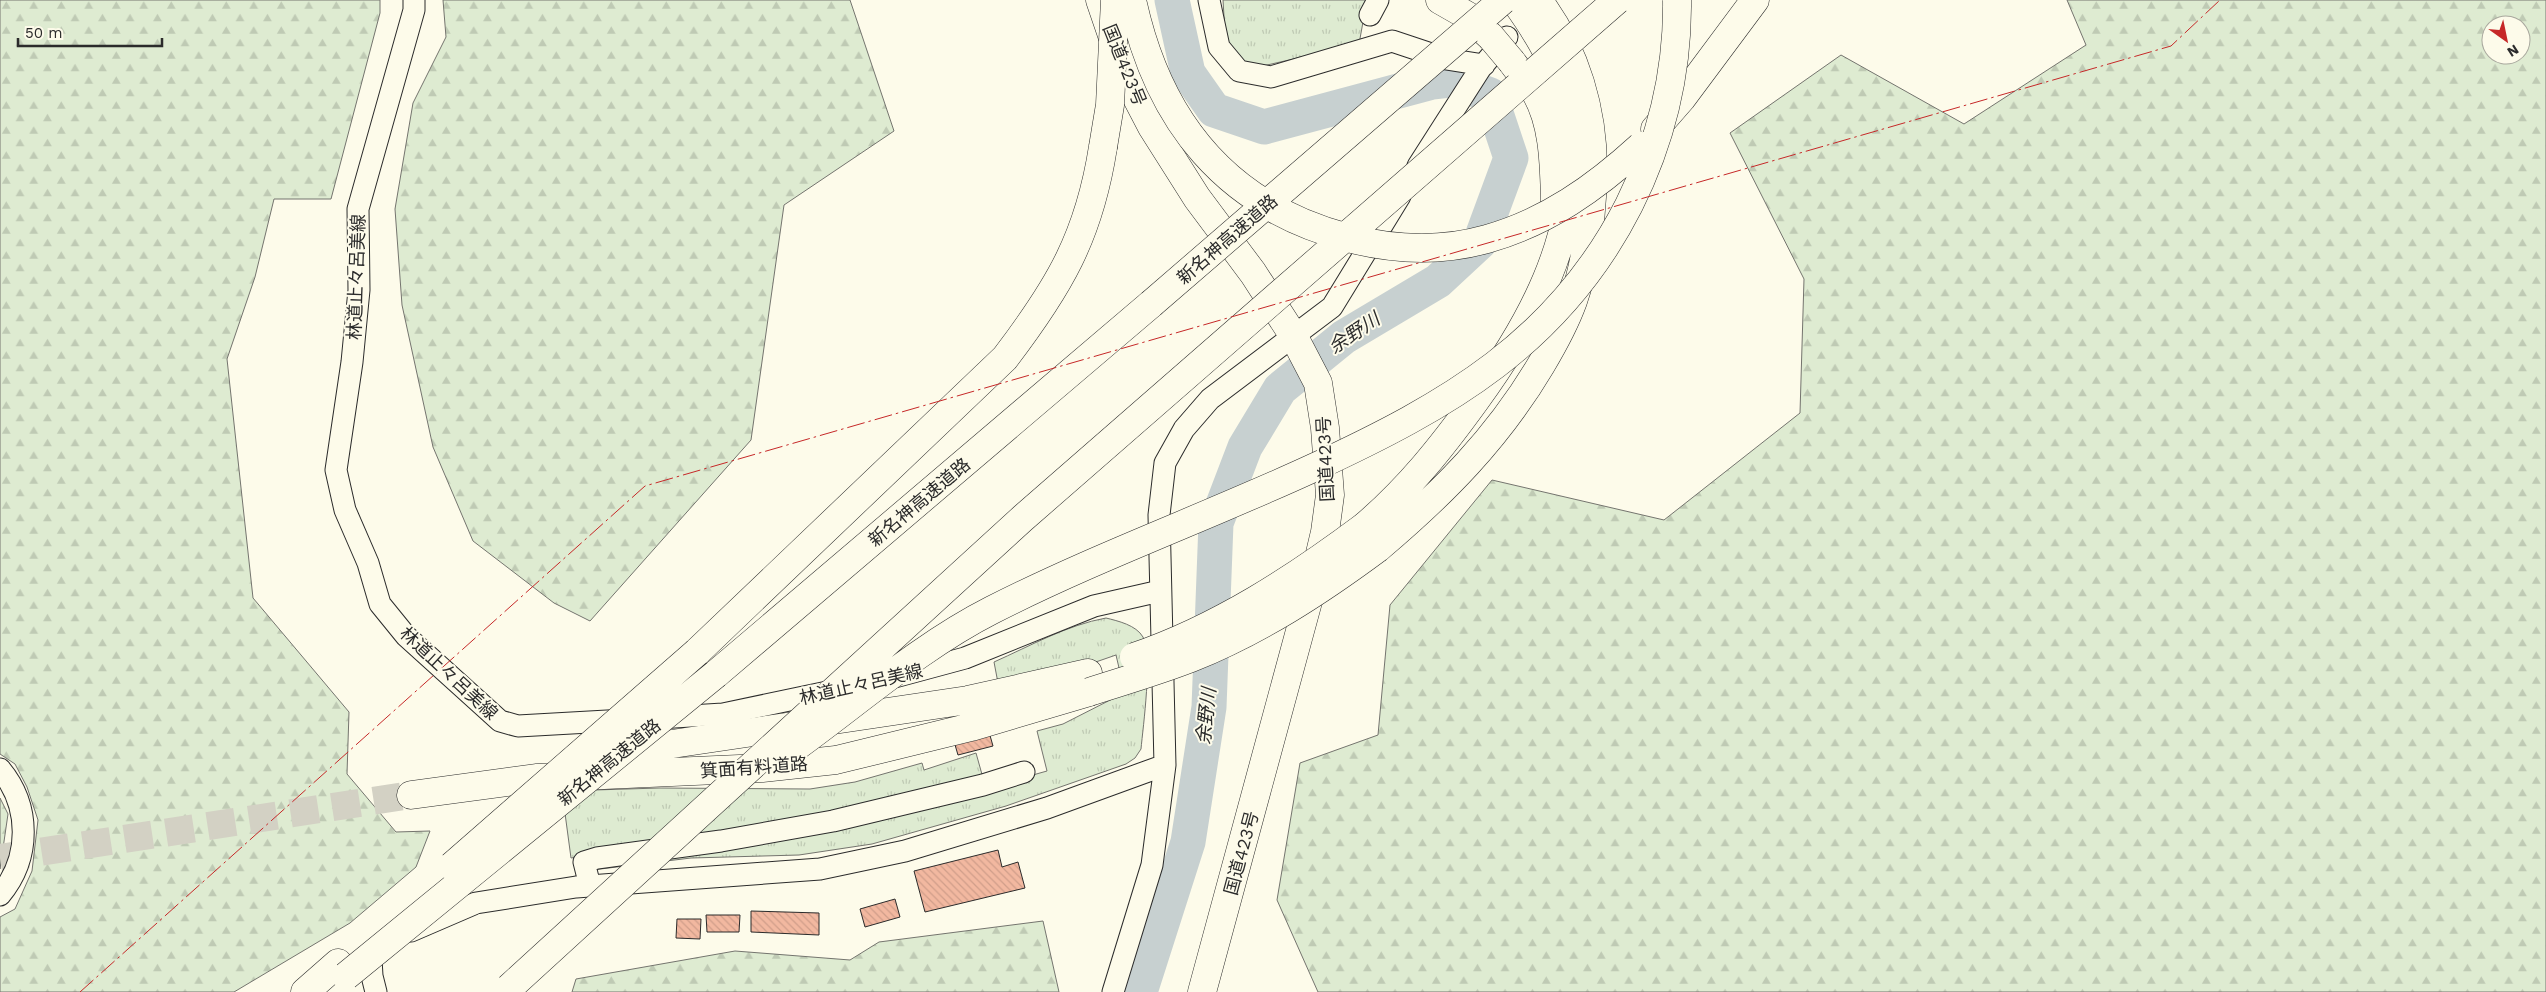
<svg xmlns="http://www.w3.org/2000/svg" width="2546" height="992" font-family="'Work Sans','Noto Sans JP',sans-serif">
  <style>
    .grass { fill: url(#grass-tufts); stroke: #74746e }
    .forest { fill: url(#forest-firs); stroke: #74746e; fill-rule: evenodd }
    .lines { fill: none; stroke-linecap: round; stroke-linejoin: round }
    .river { stroke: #c7d0d0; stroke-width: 35 }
    .building { fill: url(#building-back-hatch); stroke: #2b2b2b }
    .highway-tunnel { stroke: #d3d1c4; stroke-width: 28; stroke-dasharray: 28 14; stroke-linecap: butt }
    .minor-casing { stroke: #2b2b2b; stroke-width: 23 }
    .highway-casing { stroke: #2b2b2b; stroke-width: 29 }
    .minor { stroke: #fdfbea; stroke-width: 21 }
    .highway { stroke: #fdfbea; stroke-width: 28 }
    .highway-bridge-casing { stroke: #2b2b2b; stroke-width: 29; stroke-linecap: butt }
    .highway-bridge { stroke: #fdfbea; stroke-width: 28 }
    .power { stroke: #c62828; stroke-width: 1; stroke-dasharray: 18 4 2.5 4; stroke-linecap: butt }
    .labels { text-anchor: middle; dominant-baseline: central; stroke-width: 4; stroke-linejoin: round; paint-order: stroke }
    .street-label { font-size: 18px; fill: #2b2b2b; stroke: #fdfbea }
    .water-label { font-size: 19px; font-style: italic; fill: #2b2b2b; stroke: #fdfbea }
  </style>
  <defs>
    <pattern id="grass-tufts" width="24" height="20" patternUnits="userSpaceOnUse" patternTransform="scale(1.25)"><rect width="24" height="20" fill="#deebd1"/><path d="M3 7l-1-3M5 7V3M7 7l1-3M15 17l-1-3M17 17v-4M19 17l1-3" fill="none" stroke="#bfcab4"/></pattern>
    <pattern id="forest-firs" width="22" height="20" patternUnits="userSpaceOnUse" patternTransform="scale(1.25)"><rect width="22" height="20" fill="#deebd1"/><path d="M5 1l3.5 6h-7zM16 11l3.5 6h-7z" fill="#bfcab4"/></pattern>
    <pattern id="building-back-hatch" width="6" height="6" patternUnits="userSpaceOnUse" patternTransform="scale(1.25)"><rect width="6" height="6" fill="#f2b8a0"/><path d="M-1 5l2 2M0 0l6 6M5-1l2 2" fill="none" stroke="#d09e8a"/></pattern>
  </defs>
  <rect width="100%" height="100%" fill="#fdfbea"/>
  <path class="grass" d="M1223,0h144l-8,44 -105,24 -28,-18z
    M1106,618c12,3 30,7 37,19 10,18 0,90 -2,112l-6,9 -9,6 -120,42 -134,38 -73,11 -108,3 -99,12 377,-77 78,-22 -10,-40 26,-7 57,-29 3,-10 -7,-30 -26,9 -92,19 -4,-21c36,-16 73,-37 112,-44z
    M976,753l7,25 -259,56 -153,24 -9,-67 97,-3 151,1 45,-7 67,-19 2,7z"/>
  <path class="forest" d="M0,0h380v13l-49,186h-57l-19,78 -28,82 26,239 96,114 -2,62 49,58 34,-1 -14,36 -66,56 -116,69h-234v-75l15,-8 17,-38 6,-51 -11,-33 -12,-23 -15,-10z
    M443,0h407l44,131 -110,74 -33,235 -161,181 -36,-18 -81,-62 -40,-94 -31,-142 -7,-96 18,-106 33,-66z
    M2067,0h479v992h-1228l-41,-92 23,-137 78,-28 12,-130 102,-125 172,40 136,-107 4,-134 -74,-146 111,-78 123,69 122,-79zM2491,25h30v30h-30z
    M0,798l8,16 -8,55z
    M1043,921l16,71h-487l4,-13 159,-28 115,9 29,-18z"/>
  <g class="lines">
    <path class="river" d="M1140,992l48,-150 21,-135 7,-184 29,-76 35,-58 64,-52 94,-56 42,-39 31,-84 -21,-63 -40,-15 -18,2 -168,45 -50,-17 -26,-37 -16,-73"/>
  </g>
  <path class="building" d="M983,711l10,35 -35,9 -10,-34z
    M998,850l4,17 16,-5 7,26 -100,24 -11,-41z
    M895,899l5,18 -35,10 -5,-18z
    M751,911l68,2v22l-68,-3z
    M706,915h34l-1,17h-32z
    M677,919h24l-1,20 -24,-1z"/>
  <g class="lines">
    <path class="highway-tunnel" d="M0,858l411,-63"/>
    <defs>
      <path id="minor" d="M414,0v10l-56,199 1,81 -7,72 -16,108 9,40 23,53 12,41 26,32 94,85 18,5 107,-6
        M1209,0l10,47 20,24 32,6 121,-36 54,18 38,6
        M1370,15l8,-15
        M1418,166l62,-97 27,-32
        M891,678l74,-20 129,-52 66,-15
        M658,718l65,-4 114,-24
        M0,769c31,37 31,89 0,126
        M590,886l-6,-24 13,-4 124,-17 112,-20 150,-36 41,-13
        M411,931l65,-28 100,-16 244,-18 85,-18 142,-43 118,-43
        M376,992l-4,-16 -1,-17 11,-9
        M1113,992l39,-127 13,-100 -6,-250 6,-52 19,-34 26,-30 122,-92 68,-111"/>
      <path id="highway" d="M1100,0l27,79 25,48 45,71 56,75 40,62 25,48 7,45 5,67 -5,37 -12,51 -111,409
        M1440,0l28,16 23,21
        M1512,62c7,10 15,19 22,28 20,32 20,75 21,111
        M1655,129l27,-31 73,-98
        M1365,526c44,-38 76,-78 110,-125 56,-77 103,-162 97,-260 -1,-13 -2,-28 -6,-41 -9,-36 -30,-70 -52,-100
        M1378,548c65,-55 119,-109 163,-183 12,-20 24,-42 32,-64 14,-41 19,-84 20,-127 1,-62 -17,-124 -55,-174
        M697,652l308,-294c54,-71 84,-121 98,-211
        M716,674l435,-370
        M611,753l357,-53 120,-27
        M411,795l125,-17 226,-10 74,-8 135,-33 118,-35
        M305,992l33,-29"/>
    </defs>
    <use href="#minor" class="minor-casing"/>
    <use href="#highway" class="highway-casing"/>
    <use href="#minor" class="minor"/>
    <use href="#highway" class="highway"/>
    <defs>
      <path id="highway-bridge" d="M1132,0c26,121 94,206 216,238 46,12 93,14 139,1 60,-17 108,-51 154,-93
        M1491,37l21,25
        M1103,147l7,-42 5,-105
        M1151,304l352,-304
        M1134,657c85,-29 160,-78 231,-131
        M1089,692c34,-11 69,-21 102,-34 68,-27 129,-67 187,-110
        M776,761c71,-49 139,-112 216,-151 104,-53 215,-93 321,-142 134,-62 246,-125 316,-263 32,-64 49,-133 48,-205
        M452,866l245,-214
        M346,976l370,-302
        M509,988l514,-470 594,-518"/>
    </defs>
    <use href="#highway-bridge" class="highway-bridge-casing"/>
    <use href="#highway-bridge" class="highway-bridge"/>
    <path class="power" d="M80,992l565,-506 1526,-440 49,-46"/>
  </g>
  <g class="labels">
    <g class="street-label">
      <text transform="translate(1125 65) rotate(68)">国道423号</text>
      <text transform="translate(1227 239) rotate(-41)">新名神高速道路</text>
      <text transform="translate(356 277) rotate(-88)">林道止々呂美線</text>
      <text transform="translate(1325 459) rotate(-93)">国道423号</text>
      <text transform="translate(919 502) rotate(-40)">新名神高速道路</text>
      <text transform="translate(449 673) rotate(43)">林道止々呂美線</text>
      <text transform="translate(861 684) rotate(-13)">林道止々呂美線</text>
      <text transform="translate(609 762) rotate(-39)">新名神高速道路</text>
      <text transform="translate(754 767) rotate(-4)">箕面有料道路</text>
      <text transform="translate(1241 853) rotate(-75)">国道423号</text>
    </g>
    <g class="water-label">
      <text transform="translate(1354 333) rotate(-34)">余野川</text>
      <text transform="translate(1206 716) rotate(-84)">余野川</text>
    </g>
  </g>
  <g transform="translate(2506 40) rotate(147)"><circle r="24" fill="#fdfbea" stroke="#a9a89e"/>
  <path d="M0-4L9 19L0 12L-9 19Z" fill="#c62828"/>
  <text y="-8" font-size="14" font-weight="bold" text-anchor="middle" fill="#2b2b2b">N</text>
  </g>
  <path d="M18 38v8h144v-8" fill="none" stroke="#2b2b2b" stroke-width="2.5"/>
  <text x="25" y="38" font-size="15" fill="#2b2b2b" stroke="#fdfbea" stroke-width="4" paint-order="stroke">50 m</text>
</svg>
